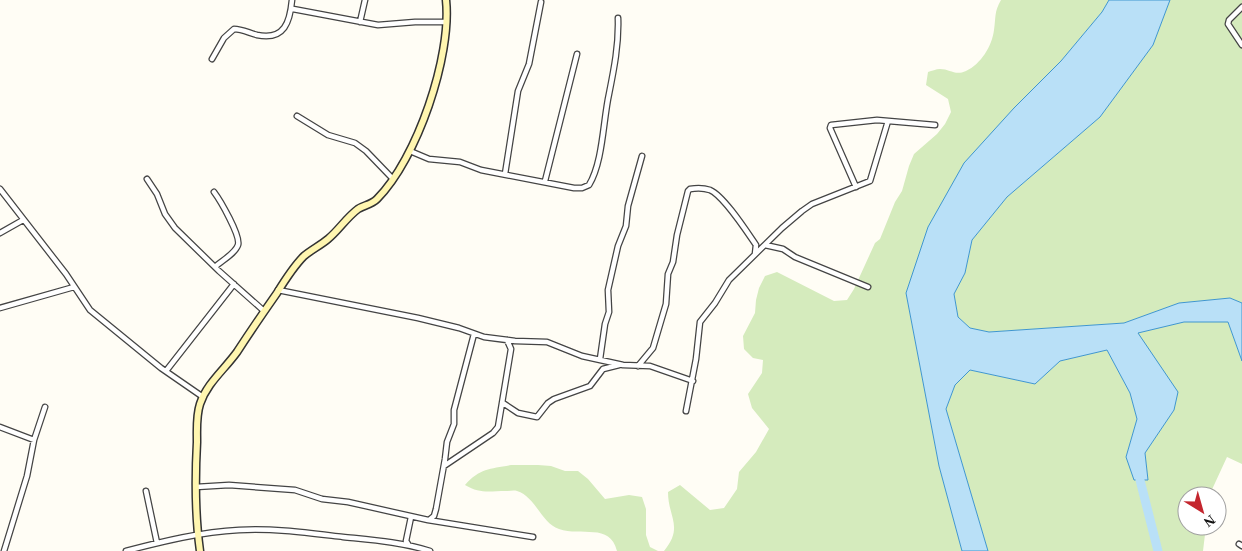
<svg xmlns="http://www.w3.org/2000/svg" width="1242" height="551" font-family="'Times New Roman',serif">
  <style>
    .green { fill: #d5ebbd }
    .water { fill: #b9e0f7; stroke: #3f96cf }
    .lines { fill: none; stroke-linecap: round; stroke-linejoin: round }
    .river { stroke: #b9e0f7; stroke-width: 9 }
    .minor-casing { stroke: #444; stroke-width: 7 }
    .secondary-casing { stroke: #333; stroke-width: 9 }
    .minor { stroke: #fff; stroke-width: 4.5 }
    .secondary { stroke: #fff6b0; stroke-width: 6 }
  </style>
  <rect width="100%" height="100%" fill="#fffdf5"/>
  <path class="green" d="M1001,0h108l-7,12 -41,49 -47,47 -108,185 33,173 23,85h-298c20,-24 4,-34 4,-59l12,-7 30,25 14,-2 13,-19 2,-17 17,-20 13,-23 -17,-21 -4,-14 14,-21 1,-13 -10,-2 -9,-9 -1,-13 12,-23 1,-13 3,-12 6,-12 12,-4 57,29 13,-1 7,-11 21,-46 5,-4 15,-37 7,-11 7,-25 5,-12 23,-20 8,-10 6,-12 -3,-13 -22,-14 2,-13c4,-1 8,-3 12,-3 10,0 15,7 26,2 15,-7 26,-25 28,-41 2,-13 0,-18 7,-30z
    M1170,0h72v303l-12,-5 -51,5 -55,20 -135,9 -19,-4 -12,-11 -4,-23 11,-21 7,-33 35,-43 93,-80 53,-72z
    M1184,322h44l14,39v103l-15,-7 -18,39h-22v30h19l-3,25h-215l-42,-142 9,-24 15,-15 65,14 25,-23 47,-11 23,43 7,26 -11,38 22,23 -3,-27 29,-43 -37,-77z
    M511,465h27l13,1 14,5h13l10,8 17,20 24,-4 13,2 4,12v26l4,12 8,4h-41c-7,-29 -36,-14 -58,-22 -18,-6 -23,-32 -42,-38 -3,-1 -8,0 -11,0 -17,0 -26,3 -41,-6 15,-17 25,-16 46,-20z"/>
  <path class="water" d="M1109,0h61l-17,45 -53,72 -93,80 -35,43 -7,33 -11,21 4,23 12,11 19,4 135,-9 55,-20 51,-5 12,5v58l-14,-39h-44l-46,11 40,59 -4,18 -29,43 3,27h-14l-8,-23 11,-38 -7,-26 -23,-43 -47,11 -25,23 -65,-14 -15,15 -9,24 42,142h-26l-23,-85 -33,-173 22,-66 36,-64 50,-55 47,-47 41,-49z"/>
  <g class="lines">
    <path class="river" d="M1140,480l18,71"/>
    <defs>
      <path id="minor" d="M1242,7l-13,13 -1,4 14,21
        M293,9l85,16 37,-3h31
        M360,22l5,-22
        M212,59l12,-21 10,-9c8,0 15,4 23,6 28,6 33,-14 35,-35
        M297,116l31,19 27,8 11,8 27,28
        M410,151l19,8 31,3 21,8 93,18h8l7,-3c14,-23 14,-64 20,-91 5,-25 10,-50 9,-76
        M505,174l13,-83 11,-27 12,-62
        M147,179l10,15 8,20 10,14 44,43 45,40
        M545,181l32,-127
        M856,187l-26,-59 1,-3 46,-5 58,5
        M0,189l66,85 24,36 71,58 42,29
        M214,192c6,8 27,44 24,53 -3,9 -17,16 -23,22
        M0,233l23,-13
        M765,245l18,4 12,8 73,30
        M278,290l140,28 41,10 25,9 31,4 32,1 35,14 41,9 27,1 43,15
        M0,308l74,-21
        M600,359l5,-35 4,-12 -1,-22 10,-44 8,-20 2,-20 14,-50
        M638,366l15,-18 13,-44 2,-30 5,-12 4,-27 11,-44 2,-2c6,-1 14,-1 20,1 14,6 37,42 46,55l-1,9
        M166,371l68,-87
        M503,403l15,10 19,4 11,-14 6,-4 36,-13 13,-17 16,-4
        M686,411l10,-52 4,-37 15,-19 14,-23 53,-52 20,-17 10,-7 58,-23 18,-60
        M0,427l34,13
        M444,466l49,-33 5,-6 13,-78 -4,-9
        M196,487l33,-2 66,5 27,9 26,3 80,18 105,17
        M146,491l11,52
        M429,520l5,-4 2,-7 9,-50 2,-17 7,-18v-14l20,-76
        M408,544l-2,-3 5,-24
        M1239,544l3,2
        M4,551l23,-75 7,-36 11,-33
        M126,551c38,-10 75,-19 113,-21 35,-2 70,3 104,7 29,3 58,5 87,14"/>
      <path id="secondary" d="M200,551c-5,-36 -5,-73 -3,-109 0,-13 -1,-26 3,-38 7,-21 24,-34 37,-52 13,-20 26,-39 40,-59 8,-13 16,-26 27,-37 7,-6 17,-11 24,-17 11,-9 18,-21 30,-30 6,-4 13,-4 19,-10 40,-40 75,-143 69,-199"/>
    </defs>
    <use href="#minor" class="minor-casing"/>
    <use href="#secondary" class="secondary-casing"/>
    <use href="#minor" class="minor"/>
    <use href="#secondary" class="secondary"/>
  </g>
  <g transform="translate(1202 511) rotate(143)"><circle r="24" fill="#ffffff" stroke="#a0a0a0"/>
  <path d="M0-4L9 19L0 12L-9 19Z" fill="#c4262e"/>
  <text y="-8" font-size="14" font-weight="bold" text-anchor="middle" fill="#111111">N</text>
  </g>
</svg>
